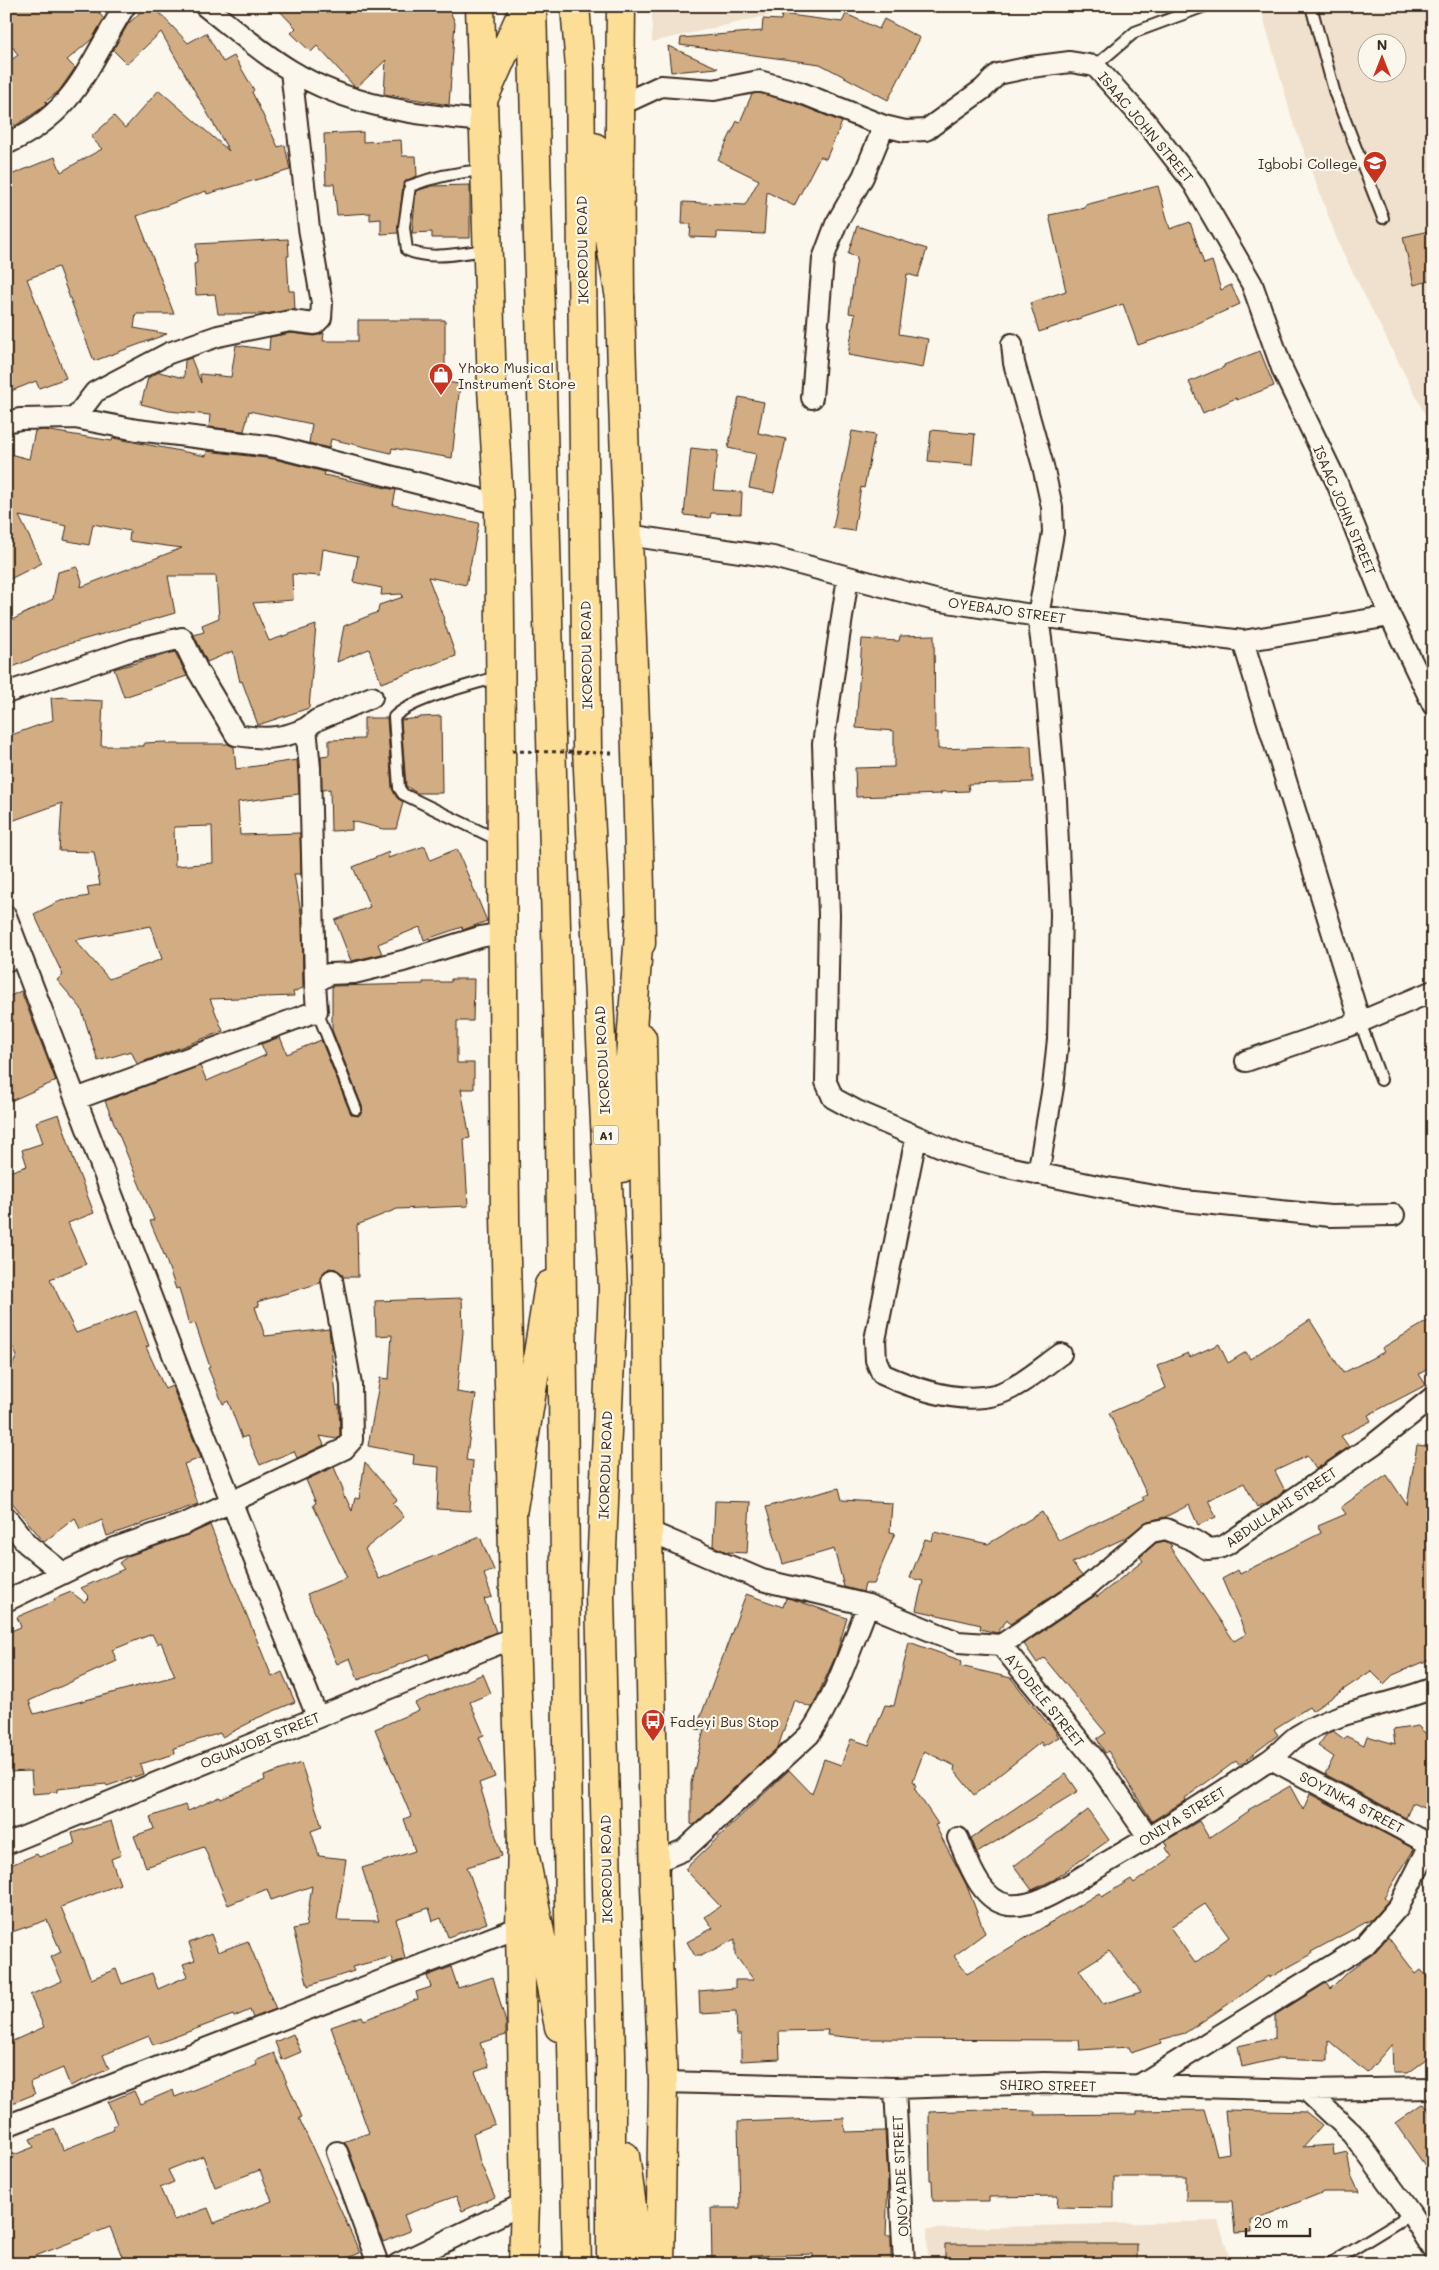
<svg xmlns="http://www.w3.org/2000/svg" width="1439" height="2270" font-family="Mali,sans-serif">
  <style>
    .built { fill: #efe1cd; fill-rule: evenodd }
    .building { fill: #d2ad84; stroke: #3b2a1e; fill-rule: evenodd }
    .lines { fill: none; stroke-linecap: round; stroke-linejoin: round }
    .lane-casing { stroke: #3b2a1e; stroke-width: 14 }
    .street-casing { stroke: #3b2a1e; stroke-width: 24 }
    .primary-casing { stroke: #3b2a1e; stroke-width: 31 }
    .highway-casing { stroke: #3b2a1e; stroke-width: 31 }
    .lane { stroke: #fbf7ec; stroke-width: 10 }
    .street { stroke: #fbf7ec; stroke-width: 20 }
    .primary { stroke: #fcde96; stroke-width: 28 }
    .highway { stroke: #fcde96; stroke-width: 28 }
    .path-bridge { stroke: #3b2a1e; stroke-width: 3; stroke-dasharray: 4 4; stroke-linecap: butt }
    .labels { text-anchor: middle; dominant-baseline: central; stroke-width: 4.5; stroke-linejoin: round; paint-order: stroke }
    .shield { fill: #fbf7ec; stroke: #75685c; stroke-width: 1 }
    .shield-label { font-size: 12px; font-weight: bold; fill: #3b2a1e }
    .street-label { font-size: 14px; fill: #3b2a1e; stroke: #fbf7ec }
    .poi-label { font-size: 14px; fill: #3b2a1e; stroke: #fbf7ec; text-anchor: start }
  </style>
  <rect width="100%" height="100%" fill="#fbf7ec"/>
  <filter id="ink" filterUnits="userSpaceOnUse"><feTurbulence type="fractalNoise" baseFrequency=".02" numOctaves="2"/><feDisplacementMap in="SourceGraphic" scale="10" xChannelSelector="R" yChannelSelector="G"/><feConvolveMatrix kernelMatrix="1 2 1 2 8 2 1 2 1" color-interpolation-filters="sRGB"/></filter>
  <g filter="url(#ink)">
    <path class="built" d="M652,6h159l-159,36z
      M1260,6h173v424l-93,-183 -47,-125zM1366,42h30v30h-30z
      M1218,2221l14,43h-304l-1,-35z"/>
    <path class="building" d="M6,6h87l11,13 -12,20 -25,21 8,8 -16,23 -14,11 2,1 -5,5 -27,18 -9,-12v-50l12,-9 -12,-18z
      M147,6h6l35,37 18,-10 17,29 11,-6 20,34 -2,2 26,55 7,-2 5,25 -83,24 -1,-3 -69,25 37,98h-38l-2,14 33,6 -73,27 -36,-94 -31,12 39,99 -27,10 -3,-7 -30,12v-216l49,-20 6,15 19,-11 22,-12 -11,-12 23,-21 11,12 34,-38 70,61 -68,-119 -34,32 -14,-14 15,-26z
      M275,6h173l7,17 -6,82 -65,-11 2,-34 -29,27 -3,-1 -37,-40 -6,6 -20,-19 5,-5z
      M782,14l60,8 4,-8 33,15 5,-10 36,19 -32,62 -68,-36 -140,-19 1,-7 81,-7 1,-12 18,1z
      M668,46l50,22 -47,4z
      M759,93l36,10 47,19 -16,37 -6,-3 -26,50 -27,-14 -3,42 -47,-2v6l-27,-1 1,-13h-9l1,-22 62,3 14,-25 -41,-20 19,-39 3,1 12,-28z
      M363,132v10l38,-2 1,16h14l1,20 -10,4 -4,5 -5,48 -17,1v-15l-11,1v-7l-33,2 -3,-31h-8l-2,-50z
      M470,185v53h-38v-6l-20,1 4,-42 16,-5z
      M1158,186l12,43 20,-7 14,42 8,-3 9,29 10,-5 9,19 -57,26 -45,15 -15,-41 -84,28 -9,-29 36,-12 -17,-76 36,-7v-3z
      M857,226l70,23 -9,28 -11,-3 -8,60 29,5 -5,29 -75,-13 7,-41 -6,-1 8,-56 -9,-3z
      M1433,230v50l-19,5 -11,-48z
      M288,239l1,17h-2l2,35h5l1,19 -31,4h-46l-3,-20 -19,1 -2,-31 3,-1 -1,-19z
      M358,320h87v62l15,2 -8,74 -60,-10 -1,5 -60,-14 -2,9 -20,-5 3,-19 -63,-13 -5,20 -35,-4 1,-12 -41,-4 -28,-7 7,-26 11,-6 25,6 1,-18 6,-2 10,25 -1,-9 31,3 5,-32 33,5 1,-13 21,-4 23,3 10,-3 -1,8h35z
      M1260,351l14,35 -37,14 -1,-2 -33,15 -14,-31 35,-15v-2z
      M739,397l25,5 -6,31 28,6 -12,54 -25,-5 7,-34 -28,-6z
      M44,430l68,11 1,-3 93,18 1,-5 67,8 51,13 -1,3 72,15 -3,15 86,18 -13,62 -38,-8 16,42h-1l13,37 -75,27 -12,-34 -32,13 7,-36 34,-14 1,-7 24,-8 -1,-3 -21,1 1,-7 -29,-6 5,-26 -35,-7 -3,27 -28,-2 1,26 -40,3 16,38 47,-16 -7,83 -51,17 -16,-44 -2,1 -7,-31 -26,11 -13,-27 10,-3 -2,-7 17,-7 -3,-42h-48l7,37 -114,33 -55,24v-47l47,-24 5,-27 19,-5 5,14 -1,6 101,-39 -53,-7 1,-10 -37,-7 -4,21 -25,-5 3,-14 -48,-10 23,47 -36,18v-128l23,6 6,-28z
      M931,430l44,4 -3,31 -44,-4z
      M852,431l23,4 -11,53 -3,-1 -7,44 -21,-3z
      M691,448l27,3 -5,39 29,2 -1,22 -30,-1 -1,5 -26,-3z
      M934,635l1,97h3v17l93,-3 2,36 -65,2 1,7 -28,1v2l-85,3 -1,-29 39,-1v-36l-38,-3 6,-89 37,2 1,-5z
      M175,652l12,24 -63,21 -10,-28z
      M68,697l1,2 34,2 -2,45h43v-3l23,-1v2h61l6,3 2,22 61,-9 2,34 -61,8 2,33 60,-2 1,41h-7l8,44 1,70 -10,4 1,4 -84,3 13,32 -86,33 -6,-13 -33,10 -17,-53 -24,-28 6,-5 -29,-61 26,-13 29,-5 -2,-9 13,-2 -6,-33 -35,-1 3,-48 -56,20v-86l47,-17 -2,-22zM212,826l1,37 -38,3 -1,-39zM151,926l11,33 -53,20 -34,-39z
      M441,716l1,77h-25l-11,-7 -5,-66 19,-2v-1z
      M364,718h23l5,70 5,10 6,4 -7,27h-13l-31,-8v9l-21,1 -1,-42 -8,1 -1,-34 8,-1v-15l35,-1z
      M425,846l5,14 27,-11 30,72 -24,9 -1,-3 -38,13 -4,-13 -42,17 4,10 -31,7 -16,-41 35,-13 -17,-40 36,-15 -1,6z
      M451,979h23l-1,42h-16v42h17v26h-13l9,49 -6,1 4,67 -71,3 -40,16 1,52h-15l-7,-8 -7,-1 -9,9v6l-63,19 2,4 -4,1 10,29 64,-7 8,76 2,-1 1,32 -3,3 -17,-3 4,9 -27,13 -3,-7 -34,14 -13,-29 -5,2 -14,-37 -5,3 -15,-36 2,-1 -15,-44 -6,2 -10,-37 -3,1 -11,-32 -15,-36 4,-1 -49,-119 95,-35 7,15 59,-26 -5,-11 19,-7 7,17 34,-14 29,72 2,3 6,1 4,-3v-7l-30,-76v-44l91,-2v-2h28z
      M21,991l35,90 -50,22v-105z
      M59,1114l18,55 17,44 -26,10 18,41 -36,15 26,54 60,-22 13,35 -3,1 19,42 7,-3 29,72 -17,6 14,40 -91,32 -5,-16 -22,10 -5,-12 -31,24 -38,-47v-118l11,-21 -11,-23v-160l21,-7 -5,-16 21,-7 -7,-21z
      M462,1298l1,34 -6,60 19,3 -10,65 7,1 -3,50 -33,-2 2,-42 -26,-3 1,-9 -46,-9 12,-68 9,1 3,-44 -16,1 -1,-35z
      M1433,1318v48l-14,8 7,11 -58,30 3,6 -30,15 8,11 -33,22 -9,-13 -32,15 10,20 -17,11 -11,5 -13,-24 -36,17 8,17 -18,8 -9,-20 -24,12 -17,4 -21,16 -55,26 10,13 -72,48 -3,-4 -10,13 -17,-4 1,-4 -65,-15 7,-29 -13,-3 15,-39 7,2 2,-9 54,12 54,-32 17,29 85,-41 -2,-3 5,-2 -38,-82 57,-25 -9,-22 31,-13 2,4 29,-13 9,19 18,-11 4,7 60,-39 33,53 41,-21 -2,-4z
      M1417,1445l16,2 -2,156 2,55 -40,17 -9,9 -13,-13 -59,40 -3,-4 -35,22 4,6 -39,30 -3,-4 -51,37 1,2 -34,21 -44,-70 -3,2 -8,-14 9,-6 -62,-75 -7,5 -13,-19 72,-49 1,2 46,-36 -3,-4 16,-14 9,-2 5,3 2,2 -2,1 64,94 12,-7 -24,-55 16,-9 2,4 81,-41 -3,-7 28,-12 -5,-7 46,-32 20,30z
      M365,1462l32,38 -4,3 11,14 -39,32 14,30 101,-42 14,33 -10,4 8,23 -8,2 12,33 -66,27 -2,-5 -70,26 -8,-22 -13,6 -30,-70 40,-16 -34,-73 3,-2 -10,-23 28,-13 9,22v8l3,1 6,13 3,-13 4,1z
      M839,1488l3,12 50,3 -2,29 5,1 -21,51h-9l-2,8 -19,-5 -10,-38 -51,15 -17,-57z
      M715,1501l35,1 -3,51 -20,-1 -14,-6z
      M210,1525l62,152 10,-5 13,30 -45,19 1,1 -29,15 -2,-4 -46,15 1,6 -35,10 3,10 -36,12 -1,-2 -49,5v3l-24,2 -2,-23 -25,1v-139l15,-6 -4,-10 38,-16 -1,-2 17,-7 13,10 5,-5 -8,-9 43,-19 -5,-6 9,-7 60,-21zM152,1634l5,10 4,-2 14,34 -141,38 -5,-13 88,-40 -5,-11z
      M746,1594l37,13 3,-9 6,1 55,19 -11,37 -24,53 -18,-8 -16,47 -84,78 -3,-1v-41l13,-53 -8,-1z
      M909,1642l53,19 -2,5 51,12 37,46 4,2 7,11 -16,9 -2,-4 -67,53 -20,-25 1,-4 -31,-15 -11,30 3,5 -2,2 24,36 -3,1 31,59 19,49 -31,23 13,18 132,-81 3,4 29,-18 3,4 38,-26 -6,-9 2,-2 -3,-5 34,-20 10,17 40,-27 -1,-1 42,-24 13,24 7,-16 104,55 -30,49 4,3 -16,18 -61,33 1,2 -43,24 -1,-2 -32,23 -51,34 -25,7 1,3 -30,10 -2,-6 -49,3 -1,-10 -214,-1 -38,-4 1,-5 -49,1 1,28 -39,2v-26h-4l-1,-23 -36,2 -1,-23 36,-3v-8h19l-19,-25v-16l-34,17h-6l-8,-14 26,-14 -8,-11 15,-11 -35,-37 104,-99 23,24 12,-35 17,6 10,-26 18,6 16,-40 9,1zM1205,1904l24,33 -34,26 -25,-36zM1109,1951l32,41 -38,12 -24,-34z
      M483,1674l8,19 -21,9 14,33 -5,2 16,40 -16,6 23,73 -35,11 20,56 -39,14 -7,-19 -8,3 -4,-13 -33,11 9,40 -12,4 -2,-6 -39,10 2,4 -46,15 -15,-57 13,-3 6,-40 -41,14 -4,-11 -39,16 -24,-58 -58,20 -12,-31 20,-7 -4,-12 35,-12 3,6 32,-14 1,2 44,-19 -1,-4 37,-13 21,64 -11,4 8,25 27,3 -9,61 42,1 -17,-53 53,-17 -11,-32 7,-3 -36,-87 44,-19 -4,-7z
      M1418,1726l15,15v71l-21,-9 -6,15 -81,-44 9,-17 -16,-11 8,-11 7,-4 11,8 2,-3 18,9 3,-9 28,8 -2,-14z
      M1066,1774l12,17 -101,62 -6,-15z
      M1088,1810l21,30 -56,40 -21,10 -18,-24z
      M111,1821l10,34 -10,4 9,25 -59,23 30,72 25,-10 6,15 30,-11 6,16 30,-13 -5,-12 12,-4 -6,-17 22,-9 7,18 30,-11 28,68 -23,9 -3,-8 -16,7 -1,-2 -80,30 -4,-9 -46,19 6,14 -39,17 -7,-18 -33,14 5,12 -25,10 -4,-10v-50l38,-17 -14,-32 32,-14 -11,-24 10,-5 -14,-32 -41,14v-67l31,-13 2,3 36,-13 -3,-11z
      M1388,1937l28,37 5,-4 12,13v72l-25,18h-15l-1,-29 -25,29 -39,-33v21l-52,-2 -34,8 -4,-21 37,-8v-23l51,-32 4,6 14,-14 30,-22z
      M451,1967l7,21 35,-11 13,46v12l-26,8 9,24 -14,5 20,52 -22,9 7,29 15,35 -33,14 -6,-15 -52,19 6,16 -27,11 -35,-94 -5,-6 26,-9 -38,-106 31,-11 2,4 54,-21 -2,-7 15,-5 -4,-11z
      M293,2034l8,18 -19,8 -7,-18z
      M274,2053l28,64 -3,1 61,135 -28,11h-207l-15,-37 -95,37h-9v-106l28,-11 -4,-8 25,-10 8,21 51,-20 -1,-4 4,-2 -9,-22 26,-11 6,13 33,-14 2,7 82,-32 -2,-4zM203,2156l12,31 45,-17 12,31 -58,22 -6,-15 -34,12 -14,-32 14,-6 -6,-12z
      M1423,2103l10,13v61l-38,-54z
      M984,2110l51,1v4l102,-1v-3l67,-1 13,45 12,-2 -4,-43 81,2 16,13 -19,22 30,-2 1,10 13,-3 4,23 8,17h-35l-73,29 1,11 -17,1 -3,-32h-46v-24h-72v31l-57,-1 1,-11 -69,1v4h-56l-1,-21h-2l-1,-68z
      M844,2118l1,14 40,-1 3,48 -2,57h5v28h-78v-10l-62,2 1,8h-40l-1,-56h29l-2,-86z
      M945,2244h192v20h-192z"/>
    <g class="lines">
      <defs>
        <path id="lane" d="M1311,6l24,88 48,124
          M1095,66l40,-34 70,-26
          M484,170c-27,2 -49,6 -74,16l-6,41 3,23c23,11 54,3 78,0
          M500,676c-28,9 -87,22 -106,41l5,71 4,6 97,47
          M6,966l17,-6
          M317,1011l39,98
          M1360,1022l21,58
          M1329,2264l82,-50"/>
        <path id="street" d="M205,6c28,22 55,46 85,64 58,36 127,45 194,51
          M620,105l41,-19 53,4 45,-9 40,11 85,34 21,5 21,-1 57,-41 15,-15 33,-7 39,-5 25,4 51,56 48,62 58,100 31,87 54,112 53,133 43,89
          M6,144c71,-32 81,-78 119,-138
          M1012,344l2,19 29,103 9,41 1,26 -15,83 6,46 12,137 5,115 -3,125 -5,48 -15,87
          M812,398l11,-139 13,-35 27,-47 21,-51
          M75,418l20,-26 74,-39 49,-17 72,-15 25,3 6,-6 1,-15 -13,-75 -18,-157
          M6,422l14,-3 55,-1 62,12 139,17 223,57
          M628,535l145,22 162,43 103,16 205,25 147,-25
          M848,577l-25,167 6,171 -3,167 7,16 24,13 101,43 40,11 104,22 82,14 146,15 64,-1
          M1243,641l117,381
          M6,693l126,-43 50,-12 16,33 38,64c27,4 45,5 70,-7l4,40 5,215
          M306,728l11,-8 55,-23
          M6,916l174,457 137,343
          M1246,1061l114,-39 73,-31
          M76,1099l241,-88 -2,-28 14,-9 25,-1 49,-12 77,-24 22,-4
          M916,1138l-41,202 1,20 6,14c33,15 77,30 113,21 24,-7 46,-27 66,-41
          M6,1517l21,27 36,29
          M648,1531l114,49 106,25 90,37 43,3 91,111 57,82
          M6,1601l109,-53 69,-24 160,-75 8,-9 -1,-55 -19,-105
          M1001,1645l87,-59 63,-54 15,-3 29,12 12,8 12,-1 7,-3 148,-101 59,-47
          M1271,1759l162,87
          M958,1838c10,23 22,63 51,67 29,3 58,-20 83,-34 60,-35 119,-71 176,-110 11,-7 19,-18 29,-25 42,-26 91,-30 136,-48
          M6,1844l509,-207
          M655,1862l29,-12 125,-115c26,-37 42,-88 59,-130
          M663,2082l232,6 149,-5 262,7 127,-2
          M1138,2086l227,-141 34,-39 31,-61
          M895,2088l9,176
          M1306,2090l46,43 59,81 22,35
          M6,2126l514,-199
          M337,2152l41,112
          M398,2264l127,-61"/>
        <path id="primary" d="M480,6l12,382 7,116 6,712 10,421 7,205 -2,85 5,276 -2,61
          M621,6c-1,97 -2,195 -1,292 5,215 18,430 21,645
          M642,1038l4,211 2,282 7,355 8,196 -3,182"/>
        <path id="highway" d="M532,6l27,1037 10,869 8,352
          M575,6l5,61 7,681 26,541 -13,307 11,458v210
          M483,100l42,-94
          M594,147l26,151
          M622,1168l18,-249
          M513,1508l36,-223
          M522,1842l37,185
          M625,2156l15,108"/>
      </defs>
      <use href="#lane" class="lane-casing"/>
      <use href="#street" class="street-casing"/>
      <use href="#primary" class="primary-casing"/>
      <use href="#highway" class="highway-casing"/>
      <use href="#lane" class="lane"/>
      <use href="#street" class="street"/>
      <use href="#primary" class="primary"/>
      <use href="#highway" class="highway"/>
      <path class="path-bridge" d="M512,751l101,2"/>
    </g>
  </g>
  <defs>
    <symbol id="school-pin" viewBox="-11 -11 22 30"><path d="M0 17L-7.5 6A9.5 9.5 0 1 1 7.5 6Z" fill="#c8321e" stroke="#fbf7ec"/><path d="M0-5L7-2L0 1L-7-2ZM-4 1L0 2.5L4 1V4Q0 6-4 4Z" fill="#fff"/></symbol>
    <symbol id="shop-pin" viewBox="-11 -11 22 30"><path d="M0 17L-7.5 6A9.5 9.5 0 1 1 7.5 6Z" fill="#c8321e" stroke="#fbf7ec"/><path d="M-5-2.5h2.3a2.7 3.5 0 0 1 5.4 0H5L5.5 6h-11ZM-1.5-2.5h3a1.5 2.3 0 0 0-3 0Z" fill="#fff"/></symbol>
    <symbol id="bus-pin" viewBox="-11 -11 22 30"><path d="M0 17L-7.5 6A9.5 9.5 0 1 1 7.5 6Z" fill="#c8321e" stroke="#fbf7ec"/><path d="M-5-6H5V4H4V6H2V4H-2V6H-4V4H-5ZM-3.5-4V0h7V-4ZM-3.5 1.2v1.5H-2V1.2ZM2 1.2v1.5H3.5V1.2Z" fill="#fff"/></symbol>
  </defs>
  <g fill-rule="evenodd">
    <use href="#school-pin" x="1361" y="149" width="28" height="38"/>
    <use href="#shop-pin" x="427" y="361" width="28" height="38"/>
    <use href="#bus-pin" x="639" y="1707" width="28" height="38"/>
  </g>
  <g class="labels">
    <rect class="shield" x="593.5" y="1125.5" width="25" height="19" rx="4"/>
    <g class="shield-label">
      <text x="606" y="1135">A1</text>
    </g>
    <g class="street-label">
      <text transform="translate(1146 127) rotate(50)">ISAAC JOHN STREET</text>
      <text transform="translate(582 250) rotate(-91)">IKORODU ROAD</text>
      <text transform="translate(1345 510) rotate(67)">ISAAC JOHN STREET</text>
      <text transform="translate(1007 610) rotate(8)">OYEBAJO STREET</text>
      <text transform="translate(586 655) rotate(-91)">IKORODU ROAD</text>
      <text transform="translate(602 1060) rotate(-93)">IKORODU ROAD</text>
      <text transform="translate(605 1465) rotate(-88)">IKORODU ROAD</text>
      <text transform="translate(1281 1507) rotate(-34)">ABDULLAHI STREET</text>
      <text transform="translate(1045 1700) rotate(51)">AYODELE STREET</text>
      <text transform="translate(260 1740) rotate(-22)">OGUNJOBI STREET</text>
      <text transform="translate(1352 1802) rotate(28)">SOYINKA STREET</text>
      <text transform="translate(1182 1816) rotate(-32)">ONIYA STREET</text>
      <text transform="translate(606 1869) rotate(-91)">IKORODU ROAD</text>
      <text transform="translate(1048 2085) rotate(1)">SHIRO STREET</text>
      <text transform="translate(900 2176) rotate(-93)">ONOYADE STREET</text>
    </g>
    <g class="poi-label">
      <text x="1358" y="163" text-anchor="end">Igbobi College</text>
      <text x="458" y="367">Yhoko Musical<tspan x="458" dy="16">Instrument Store</tspan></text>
      <text x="670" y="1721">Fadeyi Bus Stop</text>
    </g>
  </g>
  <rect width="1439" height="2270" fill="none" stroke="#fbf7ec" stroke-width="25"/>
  <rect x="12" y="12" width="1414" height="2245" fill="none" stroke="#3b2a1e" stroke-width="2" filter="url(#ink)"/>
  <g transform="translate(1382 58)"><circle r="24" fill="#fbf7ec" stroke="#aea59a"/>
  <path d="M0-4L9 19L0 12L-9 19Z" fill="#c8321e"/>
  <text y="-8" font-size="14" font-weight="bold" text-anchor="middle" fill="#3b2a1e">N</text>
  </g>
  <path d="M1246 2228v8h64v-8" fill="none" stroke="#3b2a1e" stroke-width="2.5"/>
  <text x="1254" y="2228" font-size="15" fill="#3b2a1e" stroke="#fbf7ec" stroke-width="4" paint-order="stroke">20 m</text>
</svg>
